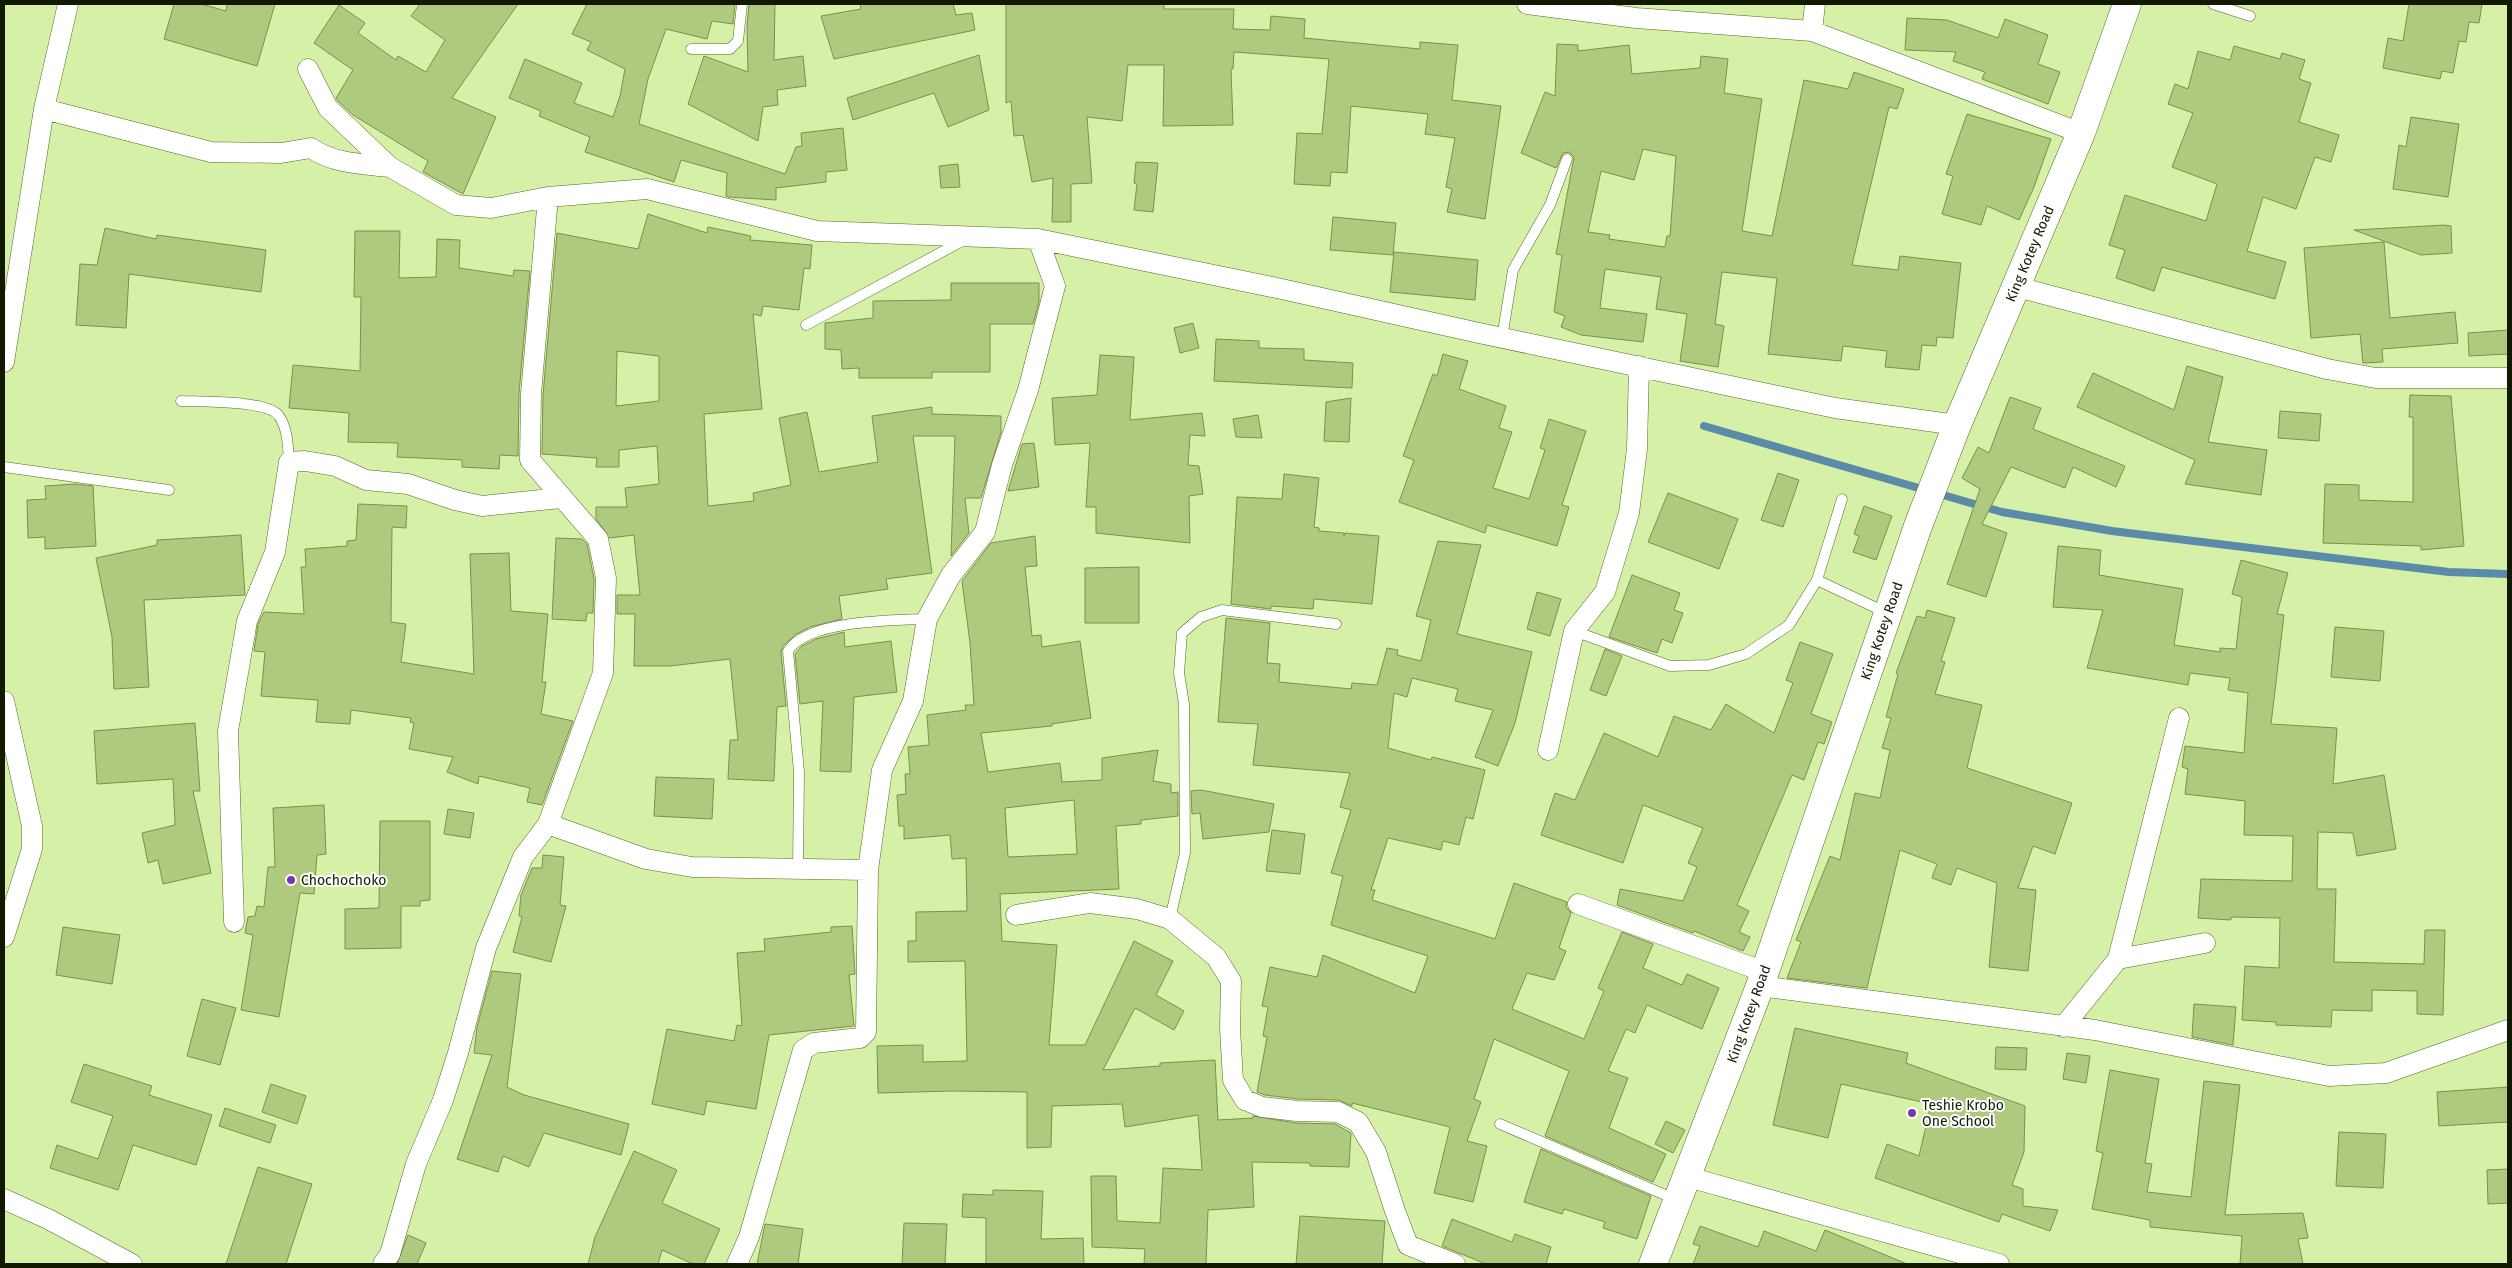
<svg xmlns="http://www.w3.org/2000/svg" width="2512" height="1268" font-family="'Fira Sans',sans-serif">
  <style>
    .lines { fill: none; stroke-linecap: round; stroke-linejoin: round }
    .stream { stroke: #5a8ba9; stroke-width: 8 }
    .building { fill: #afca7f; stroke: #79914b; fill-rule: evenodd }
    .lane-casing { stroke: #546b24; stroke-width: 11 }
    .street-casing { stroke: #546b24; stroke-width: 21 }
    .secondary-casing { stroke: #546b24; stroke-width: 29 }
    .lane { stroke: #fff; stroke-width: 10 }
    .street { stroke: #fff; stroke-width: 20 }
    .secondary { stroke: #fff; stroke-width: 28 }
    .poi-dot { fill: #7638ad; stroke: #fff; stroke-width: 2 }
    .labels { text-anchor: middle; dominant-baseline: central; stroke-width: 4; stroke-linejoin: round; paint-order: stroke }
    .street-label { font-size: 14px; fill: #111a00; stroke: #fff }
    .poi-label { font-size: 14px; fill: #111a00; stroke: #fff; text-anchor: start }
  </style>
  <rect width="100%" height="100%" fill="#d6f1a7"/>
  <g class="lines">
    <path class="stream" d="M1704,426l298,86 110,19 337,41 59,2"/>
  </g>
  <path class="building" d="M174,4h27l25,7 1,-7h48l-18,62 -93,-27z
    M420,4h98l-66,94 44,19 -33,77 -40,-22 5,-11 -75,-46 -15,-14 -2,-3 17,-28 -39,-27 25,-38 26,18 -7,10 38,27 2,-4 28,16 19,-32 -34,-24z
    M587,4h148l-2,20 -21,-3 -5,18 -41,-10 -18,50 -9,45 146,50 11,-27 6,-1 -1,-13 42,-5 4,42 -21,2v10l-50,6v12l-48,-3 -2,-1 1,-23 -46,-13 -7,22 -89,-30 5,-15 -51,-21 2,-5 -32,-13 16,-39 57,24 -8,20 39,14 7,-21 5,-27 -38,-19 4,-8 -19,-8z
    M749,4h26l-1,56 29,-4 3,30 -29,4 1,15 -15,2 -5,34 -70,-37 16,-48 44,16 -1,-46z
    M860,4h93l3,11 16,-2 3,17 -141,29 -13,-43 40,-7z
    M1006,4h158v5h70l-1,20 37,1 1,-14 34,3 -1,19 116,11v-7l38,3 -6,55 49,6 -16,113 -38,-7 5,-23 -6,-2 9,-49 -30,-4 3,-20 -77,-8 -4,67 -16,-1 -1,14 -36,-2 3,-51 25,1 7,-75 -95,-7 -1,17h-2l2,56 -70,1 1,-61h-36l-6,56 -35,-4 5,66 -21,1v38h-19l1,-44 -21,4 -9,-47 -9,1 -3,-35 -5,2z
    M2409,4h73l-3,19 -10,-1 -3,20 -7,-1 -6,32 -11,-2 -2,8 -57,-11 5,-30 15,3z
    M1907,18l40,2 51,18 7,-19 43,16 -10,29 22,8 -12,32 -66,-25 3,-7 -32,-11 3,-9 -51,-2z
    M1557,44l21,1v6l51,-6 3,29 68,-6 1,-12 27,3 -4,34 38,6 -20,132 30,5 32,-156 44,9 6,-17 50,17 -7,20 -8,-2 -37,158 46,5 2,-14 61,7 -8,75 -16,-1 -1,9 -14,-1 -3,25 -34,-3 2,-16 -44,-5 -2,15 -73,-7 9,-76 -55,-6 -7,52 9,2 -6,41 -38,-6 7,-47 -31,-5 5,-32 -56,-8 -5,39 47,6 -4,28 -62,-7 -20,-8 4,-11 -11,-4 8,-57 -6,-1 18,-97 -5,-5 -6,1 -7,15 -35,-15 24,-61 10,4zM1643,149l33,7 -6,80h-3l-2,11 -56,-8 1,-4 -22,-3 13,-61 33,9z
    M2234,46l46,13 2,-6 23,7 -6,19 12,4 -12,39 40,13 -8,27 -16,-5 -19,52 -33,-12 -16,54 39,11 -11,37 -113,-32 -8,24 -38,-13 9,-28 -16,-5 16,-50 81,26 11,-37 -45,-17 21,-54 -25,-9 7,-20 13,5 10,-38 32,9z
    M979,55l10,55 -41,17 -14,-34 -81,27 -6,-22z
    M1967,114l84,25 -17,48 -15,33 -32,-14 -6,19 -39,-11 11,-38 -7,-2z
    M2411,117l48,7 -11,73 -55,-8 6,-44 7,2z
    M1136,162l22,1 -5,49 -19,-2 3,-26 -3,-1z
    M958,164l2,23 -19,1 -2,-22z
    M648,214l59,19 1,-6 43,9 -1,4 62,5 -2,24 -6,-1 -5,42 -36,-4 -2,10 -8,-2 9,95 -58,5 4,92 46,-5 -1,-8 38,-8 -12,-67 28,-6 12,60 59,-10 -6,-46 60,-9v7l69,2v16l-20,66h-16l4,35 -18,23 4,-120h-42l19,137 -46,6 2,10 -49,7 3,23 -32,8 -15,8 -12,11 -2,6 5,54 -9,1 -3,74 -46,-2 2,-39h8l-8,-81 -60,7h-36l1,-52h-18v-19h23l-6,-60 -24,3 -14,-19v-12h31l-2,-19 34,-4 -2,-38 -38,4v17h-23l1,-9 -55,-4 1,-59 14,-162 81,16zM617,351l42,5v45l-43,5z
    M1333,217l63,6 -3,32 -63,-5z
    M2444,225l7,1 1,27 -31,2 -67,-25z
    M105,228l51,11 1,-4 109,15 -5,42 -132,-18 -3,54 -50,-3 4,-61 17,1z
    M355,231h45l-1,47 37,-1 1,-38 23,1 -1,28 54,8 1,-6 16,1 -11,122 -1,63 -18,-1 -1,14 -37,-2v-7l-65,-3 1,-14 -50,-1 1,-29 -60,-5 4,-43 67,6 1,-74h-7z
    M2384,242l6,76 65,-6 3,31 -76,6 1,13 -20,1 -3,-29 -49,4 -7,-90z
    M1394,252l84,8 -3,40 -85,-8z
    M951,283h88v19l-6,22h-43v48h-58v6h-73v-10l-17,1 -1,-19 -16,-1v-26l48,-5v-17l78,-1z
    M1193,323l6,25 -19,5 -6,-25z
    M2508,330v24l-39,2 -1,-23z
    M1216,339l43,2v7l45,1v11l49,3 -1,25 -138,-7z
    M1443,354l25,7 -9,28 47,17 -7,22 13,4 -19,56 36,11 16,-49 -5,-2 9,-29 37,12 -24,74 7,2 -12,39 -70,-21 -2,8 -86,-31 15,-42 -11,-4 30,-82 4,2z
    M1100,355l34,2 -4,63 72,-7 3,23 -15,-1 -2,30 11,1 4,28 -14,2 1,47 -94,-10v-26h-10l4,-64 -35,2 -3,-47 45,-3z
    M2187,366l36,11 -15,65 59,8 -6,45 -76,-11 10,-24 -118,-53 16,-34 81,37z
    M2410,395l41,1 13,150 -43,4v-4l-98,-3 2,-59 34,1v15l54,2v-85h-4z
    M2010,397l31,11 -8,21 92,37 -9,21 -43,-20 -8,21 -54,-21 -29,57 25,9 -21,64 -39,-13 33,-95 -18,-11 16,-31 11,6z
    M1351,398l-2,44 -25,-1 2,-39z
    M2280,411l41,3 -2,27 -41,-3z
    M1258,415l4,23 -26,-1 -3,-18z
    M1034,443l5,44 -31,4 14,-47z
    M1778,473l21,7 -16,47 -22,-7z
    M1284,474l35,4 -5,49 5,1v3l25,2v3l1,-3 34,3 -7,68 -58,-5 -1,10 -42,-3v3l-40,-5 6,-107 45,2z
    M75,484l18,2 3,60 -51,3v-12l-17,1 -1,-38 19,-1 -1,-13z
    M1668,493l70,26 -19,50 -71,-27z
    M358,504l49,2 -1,22 -14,-1 -1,95 15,2 -5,38 73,12 -4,-120 39,-1 2,58 37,3 -6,68h4l-5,32 32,7 -31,84 -15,-3 3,-14 -51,-12 -1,8 -31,-12 6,-15 -44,-8 5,-26 -4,-1 1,-4 -60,-8 -1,14 -34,-2 2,-22 -57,-4 4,-44 -11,-1 4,-27 6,-12 40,2 -3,-47h5l-1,-18 42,-3v-5l9,-1z
    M1864,506l28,10 -16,44 -23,-8 6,-16 -5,-2z
    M241,535l4,60 -101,5 5,87 -35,2 -2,-52 -16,-79 61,-13v-5z
    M1035,536l2,30 -12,1 7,69 9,-1 1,12 38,-6 11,77 -39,6v2l-71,7 7,39 72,-9 2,19 40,-2v-22l56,-8 -5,31 18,3v9l7,-1v24l-37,4v4l-25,2 3,63 -119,5 2,47 55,4 -8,100h36l49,-104 39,20 -17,34 28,16 -10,19 -39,-22 -32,62 57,-4v-3l55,-3 3,60 35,-2v-2l43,7 39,1 16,9 -2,34 -39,-1v-3l-58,-1 2,45 -46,3 -2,54h-62l1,-15 -53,-2 -1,-71h25l1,45 43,2 3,-55 39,2 -4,-55 -73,12 -3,-23 -70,2 -1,41 -24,1v-56l-76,-1 -73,2 -1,-47 46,-1v17l44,-1 -2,-100 -57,1v-21h8v-29l51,-1 -1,-53 -14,1 -2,-24 -46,4v-13h-5l-2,-31 9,-1 -1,-20h5l-2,-27 21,-2 -2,-30 39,-5 -1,-5h9l-4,-62 -8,-62 29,-38zM1074,800l3,54 -69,3 -3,-49z
    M556,538l26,1 5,5 7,35 -1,34h-6l-1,8 -34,-2z
    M1438,541l43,4 -24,89 75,18 -17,71 -17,43 -23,-9 18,-47 -38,-9 3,-12 -46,-11 -5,19 -13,-4 -6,55 43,12 1,-3 53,13 -12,49 -7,-2 -7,28 -16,-4 -2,9 -53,-12 -17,52h4l-3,10 123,39 19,-56 53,19 -1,5 5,6 -12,35 7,3 -12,29 -27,-7 -15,36 72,30 20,-48 -6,-3 24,-56 31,12 -10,24 39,17 5,-11 32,14 -17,41 -55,-24 -12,28 -9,-4 -18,42 20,7 -19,50 57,26 -13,28 -108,-46 24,-65 -75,-32 -20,60 7,3 -14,39 20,5 -14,56 -39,-9 16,-66 -98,-24v3l-13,-6 -41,-1 -33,-4 -8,-3 10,-55 -4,-1 5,-29 -6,-1 8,-39 47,10 6,-22 92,38 13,-37 -97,-31 12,-49 -12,-3 20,-63 -11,-3 10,-34 -97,-8 5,-41 -40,-2 8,-104 44,5 -3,40 13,1 -1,18 72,7 1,-6 25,2 10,-37 11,2 -1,5 24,6 10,-41 -15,-4z
    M2058,546l43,4 -2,25 84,14 -9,56 46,7v-4l16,1 6,-52 -10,-3 9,-34 47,13 -11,41 7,1 -13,109 66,4 -4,56 51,-9 12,74 -39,7 -4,-23 -35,-1 -1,57h19l-2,73 90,2 1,-34h20l-2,85 -26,-1v-23l-45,-1v21l-40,-1 -1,17 -55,-2v-3l-34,-2 3,-54 34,2 1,-50 -49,-1v3l-33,-2 3,-39 91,2 1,-45 -49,-1 1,-34 -60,-7 3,-25 -6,-2 3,-21 59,7 4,-60 -20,-3 2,-12 -40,-5 -2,12 -101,-17 16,-58 -50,-3z
    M1139,567v56h-54v-55z
    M1632,575l48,18 -6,17 9,3 -11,30 -10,-4 -5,14 -48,-16z
    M1537,592l24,7 -11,37 -23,-7z
    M1927,610l28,8 -14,43 4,1 -10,32 47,11 -15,63 105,35 -17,51 -22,-8 -15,42 18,2 -8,81 -39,-4 8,-84 -40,-15 -6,17 -19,-7 5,-14 -37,-14 -33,138 -80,-10 14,-36 -5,-2 34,-84 10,4 15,-67 25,5 10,-48 -8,-2 9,-30 -5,-1 12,-43 -2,-1 21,-57 8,2z
    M2335,627l49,4 -4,50 -49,-4z
    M844,632l1,15 46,-6 6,51 -43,5 -3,75 -31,-1 3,-70 -23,3 -5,-50 7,-8 14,-7z
    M1800,642l33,12 -22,60 21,8 -8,22 -6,-2 -14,38 -12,-5 -55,130 12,6 -10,21 11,5 -7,14 -49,-20 -1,2 -76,-28 3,-16 63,12 14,-34 -9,-4 15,-35 -60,-23 -20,58 -82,-28 14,-42 20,7 29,-67 54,24 16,-41 37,14 15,-26 48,29 19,-50 -7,-3z
    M1605,649l17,7 -16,40 -16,-6z
    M195,723l5,68h-7l18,82 -48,11 -5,-24 -10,3 -6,-30 33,-8 -2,-46 -76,5 -3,-53z
    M656,777l58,2 -2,40 -58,-3z
    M1201,790l73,14 -5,28 -66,7 -3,-26 -8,1 -1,-23z
    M324,805l2,49 -9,1 -3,39 -14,-1 -21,124 -38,-7 12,-75 -8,-2 3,-16 7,-1 2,-10 7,1 4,-40h7l-2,-59z
    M448,809l26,4 -4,25 -26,-4z
    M380,821h50v79l-10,1v5h-19v42l-56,1v-40l34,-1z
    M1272,830l33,4 -5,40 -34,-3z
    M543,855l21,2 -4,48 6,1 -15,56 -38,-10 9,-35 -3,-1 2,-21 11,-27h10z
    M852,926l3,48 -6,1 5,51 -85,9 -13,74 -49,-8 -3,14 -52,-11 15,-75 67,12 3,-16 5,1 -5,-73 28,-2 -1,-12 67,-7v-5z
    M63,927l57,8 -8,49 -56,-9z
    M492,971l29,3 -14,113 17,8 105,29 -8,31 -77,-22 -15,34 -26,-11 -5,16 -41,-13 35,-104 -18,-2 3,-26z
    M202,999l34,9 -16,57 -33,-9z
    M2194,1004l42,3 -3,38 -41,-8z
    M1795,1028l113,25 -2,10 119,43 -1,46 -12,33 11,4v17l35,4 -8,21 -48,-17 -3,8 -124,-44 12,-34 32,12 12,-52 -90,-20 -13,54 -55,-13z
    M1996,1047l31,1 -1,22 -31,-1z
    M2067,1053l23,3 -4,27 -23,-4z
    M84,1064l68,22 -3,9 63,20 -16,50 -63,-20 -15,45 -68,-22 7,-23 41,14 15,-43 -42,-14z
    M2110,1070l49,9 -14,84 7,1 -5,28 44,5 13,-116 36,4 -15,130 78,-2 5,25 -10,1 5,25h-63l2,-28 -92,-9v-7l-58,-11 11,-56 -7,-2z
    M271,1084l35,12 -9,28 -35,-12z
    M2508,1087v35l-69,4 -2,-34z
    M225,1108l51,17 -6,18 -51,-17z
    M1666,1121l19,9 -12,23 -18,-9z
    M2339,1132l47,2 -3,54 -47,-2z
    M1541,1149l110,47 -14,43 -34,-11 2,-6 -41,-13 -2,5 -38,-12z
    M634,1151l43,19 -15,33 58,26 -16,35h-11l-31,-14 -4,14h-70l7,-27z
    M258,1167l54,17 -26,80h-60z
    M2508,1169v34l-20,1 -1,-34z
    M993,1190l50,1 -2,48 42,-1 1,26h-98v-46l-24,-1 1,-23 30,1z
    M1300,1216l85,5 -3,43h-86z
    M1452,1219l60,23 3,-8 36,13 -5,17h-60l-44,-18z
    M904,1223l43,1 -2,40h-43z
    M765,1224l38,5 -5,35h-41z
    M1700,1226l58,21 6,-16 52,20 9,-21 82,34h-214l7,-18 -7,-2z
    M408,1235l18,8 -9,21h-20z"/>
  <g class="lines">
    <defs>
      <path id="lane" d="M2213,4l37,12
        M691,49h39l8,-8 4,-37
        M806,325l160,-86
        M1502,338l11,-68 37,-65 17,-46
        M181,401c19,1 88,-1 98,15 9,13 9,31 10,46
        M4,467l165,23
        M1817,580l70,33
        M1574,631l96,35 39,-1 37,-11 43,-29 13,-21 15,-24 25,-81
        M798,868l1,-96 -11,-121c19,-31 105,-31 139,-32
        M1170,919l15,-66 -1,-149 -5,-31 3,-40 19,-16 21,-7 114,14
        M1500,1124l177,76"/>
      <path id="street" d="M1527,4l109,14 176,13 269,102
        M1812,31l3,-27
        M308,69l20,39 62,59 66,38 35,3 57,-11 99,-8 170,42 221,8 239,49 202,45 356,75 122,17
        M44,109l167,43 70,1 30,-5c23,16 52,16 79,19
        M2017,287l310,82 49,9h132
        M4,362l40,-253 24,-105
        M4,701l28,125v23l-28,88
        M1548,750l26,-119 31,-39 24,-79 8,-64 2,-83
        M548,824l98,35 46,8 176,3
        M1578,904l187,68
        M1016,915l74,-12 47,6 33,10 46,38 15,24 -1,48 3,51 12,20 17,7 35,4 41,1 20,10 18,30 19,59 13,34 47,19
        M234,922l-6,-191 19,-110 28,-69 14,-90 16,-1 30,5 31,14 42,4 47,16 27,6 79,-8
        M2118,959l87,-16
        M1760,986l335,44 234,46 57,-3 122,-43
        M2063,1027l55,-68 61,-241
        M1688,1177l311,87
        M4,1199l44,20 84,45
        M383,1264l7,-10 26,-90 27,-64 15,-47 28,-105 37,-91 25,-33 55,-151 3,-95 -8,-39 -68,-79 1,-66 17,-197
        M737,1264l12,-27 54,-187 11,-7 46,-5 6,-6 2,-162 14,-100 31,-69 14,-82 24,-44 34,-43 17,-67 26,-75 27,-104 -17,-47"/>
      <path id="secondary" d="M1653,1264l107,-278 158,-460 39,-101 124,-292 46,-129"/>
    </defs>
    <use href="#lane" class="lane-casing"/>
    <use href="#street" class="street-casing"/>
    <use href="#secondary" class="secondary-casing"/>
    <use href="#lane" class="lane"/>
    <use href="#street" class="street"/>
    <use href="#secondary" class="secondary"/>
  </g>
  <g class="poi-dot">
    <circle cx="291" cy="880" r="5"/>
    <circle cx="1912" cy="1113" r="5"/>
  </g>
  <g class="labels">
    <g class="street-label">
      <text transform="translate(2030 254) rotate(-67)">King Kotey Road</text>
      <text transform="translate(1882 631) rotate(-71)">King Kotey Road</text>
      <text transform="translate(1749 1014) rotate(-70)">King Kotey Road</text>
    </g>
    <g class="poi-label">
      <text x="301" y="880">Chochochoko</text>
      <text x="1922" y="1105">Teshie Krobo<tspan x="1922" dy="16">One School</tspan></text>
    </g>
  </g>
  <rect width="2512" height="1268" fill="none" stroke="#111a00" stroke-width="10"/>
</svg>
